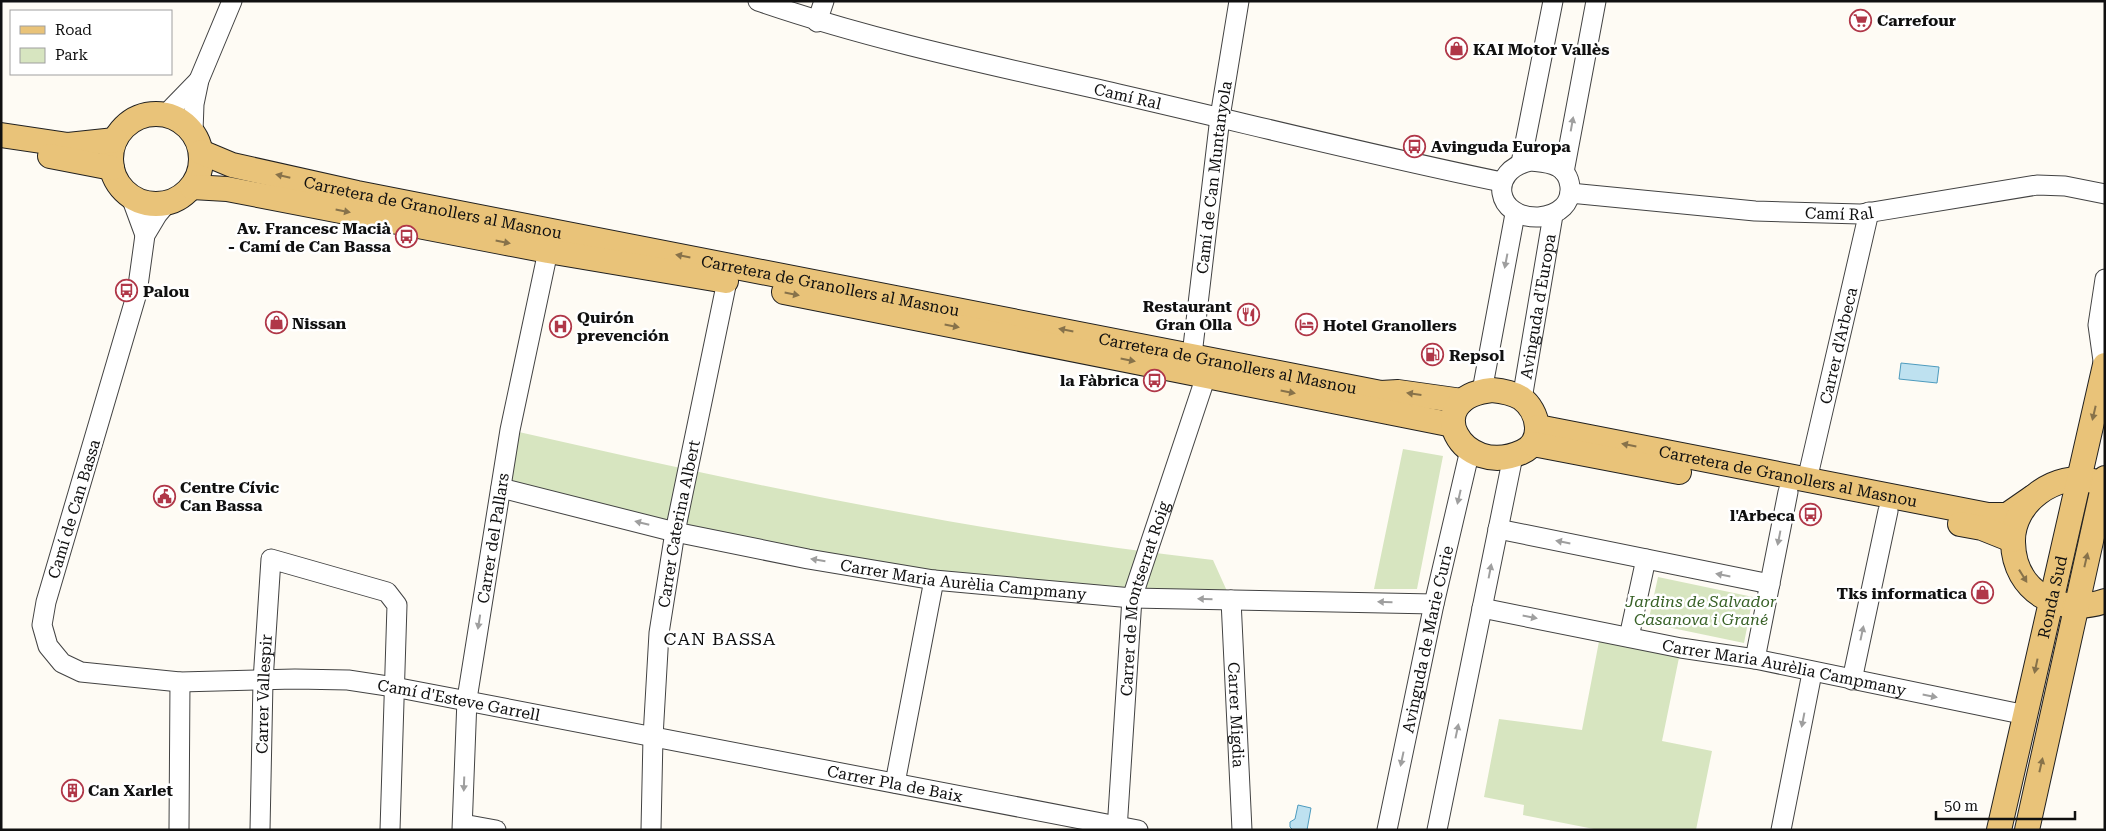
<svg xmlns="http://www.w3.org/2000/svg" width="2106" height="831" font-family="'Roboto Serif',serif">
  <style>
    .green { fill: #d7e5c0 }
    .water { fill: #bee1f0; stroke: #4d9bbe }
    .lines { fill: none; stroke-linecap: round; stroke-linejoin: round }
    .minor-casing { stroke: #434343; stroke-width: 21 }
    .major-casing { stroke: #212121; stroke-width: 26 }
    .minor { stroke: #fff; stroke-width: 19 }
    .major { stroke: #e9c379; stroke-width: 24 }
    .oneway { fill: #9f9f9f }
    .oneway2 { fill: #87724a }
    .labels { text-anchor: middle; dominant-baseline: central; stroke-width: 5; stroke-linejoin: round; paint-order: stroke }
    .poi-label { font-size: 16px; font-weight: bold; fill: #101010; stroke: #fff; text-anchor: start }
    .street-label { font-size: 16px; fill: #101010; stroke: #fff }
    .park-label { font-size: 16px; font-style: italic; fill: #386127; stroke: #fff }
    .neighbourhood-label { font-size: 18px; letter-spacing: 1px; fill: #101010; stroke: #fff }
  </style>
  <rect width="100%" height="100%" fill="#fefbf4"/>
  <path class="green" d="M510,430c232,53 467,103 703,130l18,40 -297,-20 -433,-92z
    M1403,449l40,7 -26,133h-43z
    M1658,577l95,20 -9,46 -96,-20z
    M1601,631l80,17 -19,93 50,10 -16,79h-97l-76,-15 1,-10 -40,-8 15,-78 83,11z"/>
  <path class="water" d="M1901,363l38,4 -2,16 -38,-4z
    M1298,805l13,3 -4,22h-14l-3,-3v-5l5,-3z"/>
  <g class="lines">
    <defs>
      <g id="minor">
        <path id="s1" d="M758,1c119,41 243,66 365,94 126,29 252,61 379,87"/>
        <path d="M817,22l7,-21"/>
        <path d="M166,114l33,-34"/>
        <path d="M193,132l1,-28 5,-24 33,-79"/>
        <path d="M1531,161c9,1 19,1 27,6 14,8 16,29 5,40 -7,7 -15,9 -24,10 -44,2 -52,-47 -8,-56z"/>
        <path d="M1521,163l32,-162"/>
        <path d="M1564,172l32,-171"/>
        <path id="s2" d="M1570,193l185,18 105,3 177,-29 28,1 40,8"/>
        <path d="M131,197l14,38"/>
        <path id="s3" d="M167,203l-10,12 -12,20 -8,58 -91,309 -4,23 6,21 14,17 19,9 99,10 115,-3 53,1 46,7 744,143"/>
        <path id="s4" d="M1192,355l28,-238 19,-116"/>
        <path d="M2104,368l-6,-43 7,-46"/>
        <path d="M1482,391l33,-177"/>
        <path id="s5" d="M1522,399l31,-184"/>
        <path id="s6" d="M1807,480l62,-268"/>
        <path id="s7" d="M501,488l174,44 133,27 126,21 198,18 302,6"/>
        <path d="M1498,529l272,55"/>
        <path id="s8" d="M1231,600l11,230"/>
        <path id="s9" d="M1482,608l199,40 74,11 271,56"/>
        <path d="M1629,637l17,-78"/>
        <path d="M1755,659l33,-167"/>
        <path d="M1852,680l36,-169"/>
        <path d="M895,783l39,-203"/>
        <path d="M463,824l33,6"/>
        <path d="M179,830l1,-148"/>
        <path id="s10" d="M260,830l3,-149 8,-122 116,33 10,13 -7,225"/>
        <path id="s11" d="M462,830l5,-131 43,-269 38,-179"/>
        <path id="s12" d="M651,830l2,-93 6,-104 16,-101 52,-251"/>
        <path id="s13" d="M1117,830l15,-232 74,-222"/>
        <path id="s14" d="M1387,830l47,-226 36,-154"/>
        <path d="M1437,830l76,-374"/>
        <path d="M1781,830l31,-157"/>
      </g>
      <g id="major">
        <circle cx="156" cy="159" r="45"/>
        <path d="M1,135l67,10 47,-5"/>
        <path id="s15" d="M201,152l31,13 125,28 1024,200 17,-1 64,9"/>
        <path d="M50,156l62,12"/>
        <path d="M192,187l35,2 321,62 178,30"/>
        <path d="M784,292l669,133"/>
        <path d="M1492,390c10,1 21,3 29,8 18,13 24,44 1,54 -61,28 -104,-54 -30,-62z"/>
        <path id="s16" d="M1538,427l450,88h19l26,-18"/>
        <path d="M1533,444l146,28"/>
        <path d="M2093,481c-37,-10 -81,21 -80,61 1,50 47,75 92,59"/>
        <path d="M1960,524l22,4 30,12"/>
        <path id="s17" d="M1999,830l106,-465"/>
        <path d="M2027,830l78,-352"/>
      </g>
    </defs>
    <use href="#minor" class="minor-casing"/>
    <use href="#major" class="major-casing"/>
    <use href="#minor" class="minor"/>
    <use href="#major" class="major"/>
  </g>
  <defs><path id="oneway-solid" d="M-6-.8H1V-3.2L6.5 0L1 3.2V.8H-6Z" transform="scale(1.25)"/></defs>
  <g class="oneway">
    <use href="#oneway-solid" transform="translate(1572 124) rotate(-80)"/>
    <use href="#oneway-solid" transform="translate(1506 261) rotate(101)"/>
    <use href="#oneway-solid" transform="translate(1459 497) rotate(103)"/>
    <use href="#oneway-solid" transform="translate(642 523) rotate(-166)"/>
    <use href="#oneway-solid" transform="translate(1779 538) rotate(101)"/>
    <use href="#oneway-solid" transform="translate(1563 542) rotate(-169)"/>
    <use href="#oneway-solid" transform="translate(818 560) rotate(-171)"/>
    <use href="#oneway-solid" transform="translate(1490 571) rotate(-79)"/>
    <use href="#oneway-solid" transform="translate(1723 575) rotate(-169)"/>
    <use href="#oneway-solid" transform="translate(1205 599) rotate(-179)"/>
    <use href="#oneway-solid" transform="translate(1385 602) rotate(-178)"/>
    <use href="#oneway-solid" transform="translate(1530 617) rotate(11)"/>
    <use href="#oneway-solid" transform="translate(479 622) rotate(99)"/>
    <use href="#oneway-solid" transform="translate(1862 633) rotate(-78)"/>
    <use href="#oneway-solid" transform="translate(1930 696) rotate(11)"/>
    <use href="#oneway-solid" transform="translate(1803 720) rotate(101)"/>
    <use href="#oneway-solid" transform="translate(1457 731) rotate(-78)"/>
    <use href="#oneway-solid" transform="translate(1402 759) rotate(102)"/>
    <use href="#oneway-solid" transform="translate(464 784) rotate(92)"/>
  </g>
  <g class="oneway2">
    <use href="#oneway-solid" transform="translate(283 176) rotate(-167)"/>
    <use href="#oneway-solid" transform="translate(343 211) rotate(11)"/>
    <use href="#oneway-solid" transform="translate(503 242) rotate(11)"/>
    <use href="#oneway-solid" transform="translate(683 256) rotate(-169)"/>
    <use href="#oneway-solid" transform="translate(792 294) rotate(11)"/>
    <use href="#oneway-solid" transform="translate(952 326) rotate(11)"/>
    <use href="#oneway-solid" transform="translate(1066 330) rotate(-169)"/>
    <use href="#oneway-solid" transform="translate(1128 360) rotate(11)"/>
    <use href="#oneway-solid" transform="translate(1288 392) rotate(11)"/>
    <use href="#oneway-solid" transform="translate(1414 394) rotate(-172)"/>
    <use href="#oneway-solid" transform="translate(2094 413) rotate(103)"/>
    <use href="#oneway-solid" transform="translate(1629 445) rotate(-169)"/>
    <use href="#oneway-solid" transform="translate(2086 560) rotate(-77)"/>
    <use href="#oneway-solid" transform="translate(2023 576) rotate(58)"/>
    <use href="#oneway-solid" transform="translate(2036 666) rotate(102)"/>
    <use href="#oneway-solid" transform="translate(2041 765) rotate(-77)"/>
  </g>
  <defs>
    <symbol id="supermarket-ring" viewBox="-11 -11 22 22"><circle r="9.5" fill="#fff" stroke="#b03748" stroke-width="1.5"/><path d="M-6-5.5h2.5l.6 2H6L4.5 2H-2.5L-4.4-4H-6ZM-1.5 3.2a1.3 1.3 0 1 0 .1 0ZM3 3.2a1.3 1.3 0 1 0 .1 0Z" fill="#b03748"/></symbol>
    <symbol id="shop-ring" viewBox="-11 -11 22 22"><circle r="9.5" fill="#fff" stroke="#b03748" stroke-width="1.5"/><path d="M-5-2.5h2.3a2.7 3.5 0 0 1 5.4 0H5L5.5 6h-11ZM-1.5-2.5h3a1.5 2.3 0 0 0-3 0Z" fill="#b03748"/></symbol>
    <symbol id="bus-ring" viewBox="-11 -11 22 22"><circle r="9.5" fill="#fff" stroke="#b03748" stroke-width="1.5"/><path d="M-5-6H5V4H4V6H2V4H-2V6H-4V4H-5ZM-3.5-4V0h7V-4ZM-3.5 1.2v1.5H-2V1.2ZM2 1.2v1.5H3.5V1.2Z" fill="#b03748"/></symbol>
    <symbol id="restaurant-ring" viewBox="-11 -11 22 22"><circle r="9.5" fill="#fff" stroke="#b03748" stroke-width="1.5"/><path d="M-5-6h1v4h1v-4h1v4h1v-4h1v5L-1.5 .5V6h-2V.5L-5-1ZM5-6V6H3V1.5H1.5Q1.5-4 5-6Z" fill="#b03748"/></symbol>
    <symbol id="hotel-ring" viewBox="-11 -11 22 22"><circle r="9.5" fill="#fff" stroke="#b03748" stroke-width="1.5"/><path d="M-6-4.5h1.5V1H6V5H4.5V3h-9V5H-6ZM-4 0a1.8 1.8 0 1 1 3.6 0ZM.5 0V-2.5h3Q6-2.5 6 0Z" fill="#b03748"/></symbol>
    <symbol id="hospital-ring" viewBox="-11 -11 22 22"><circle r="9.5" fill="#fff" stroke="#b03748" stroke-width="1.5"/><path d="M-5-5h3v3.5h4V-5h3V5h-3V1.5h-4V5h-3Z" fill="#b03748"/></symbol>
    <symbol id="fuel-ring" viewBox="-11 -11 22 22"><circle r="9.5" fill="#fff" stroke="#b03748" stroke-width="1.5"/><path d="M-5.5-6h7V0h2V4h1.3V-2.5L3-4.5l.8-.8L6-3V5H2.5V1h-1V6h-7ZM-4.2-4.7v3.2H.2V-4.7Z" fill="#b03748"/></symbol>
    <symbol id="civic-ring" viewBox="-11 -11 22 22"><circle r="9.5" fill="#fff" stroke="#b03748" stroke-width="1.5"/><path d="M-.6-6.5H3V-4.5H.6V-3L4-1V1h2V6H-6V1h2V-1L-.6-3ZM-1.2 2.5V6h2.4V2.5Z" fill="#b03748"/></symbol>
    <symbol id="building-ring" viewBox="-11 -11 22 22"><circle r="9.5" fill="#fff" stroke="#b03748" stroke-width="1.5"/><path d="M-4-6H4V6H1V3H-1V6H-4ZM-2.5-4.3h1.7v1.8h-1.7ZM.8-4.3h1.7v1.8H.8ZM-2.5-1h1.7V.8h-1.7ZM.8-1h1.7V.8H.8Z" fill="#b03748"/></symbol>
  </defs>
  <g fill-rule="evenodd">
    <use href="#supermarket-ring" x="1848" y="8" width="25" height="25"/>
    <use href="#shop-ring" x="1444" y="36" width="25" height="25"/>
    <use href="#bus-ring" x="1402" y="134" width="25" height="25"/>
    <use href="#bus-ring" x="394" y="224" width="25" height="25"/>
    <use href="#bus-ring" x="114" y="278" width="25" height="25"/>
    <use href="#restaurant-ring" x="1236" y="302" width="25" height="25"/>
    <use href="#shop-ring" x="264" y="310" width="25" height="25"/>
    <use href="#hotel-ring" x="1294" y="312" width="25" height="25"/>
    <use href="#hospital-ring" x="548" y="314" width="25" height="25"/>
    <use href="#fuel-ring" x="1420" y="342" width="25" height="25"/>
    <use href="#bus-ring" x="1142" y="368" width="25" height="25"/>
    <use href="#civic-ring" x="152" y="484" width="25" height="25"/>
    <use href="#bus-ring" x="1798" y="502" width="25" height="25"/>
    <use href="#shop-ring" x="1970" y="580" width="25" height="25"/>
    <use href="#building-ring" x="60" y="778" width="25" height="25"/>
  </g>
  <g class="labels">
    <g class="poi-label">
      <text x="1877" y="20">Carrefour</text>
      <text x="1473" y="49">KAI Motor Vallès</text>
      <text x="1431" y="146">Avinguda Europa</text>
      <text x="391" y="228" text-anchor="end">Av. Francesc Macià<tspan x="391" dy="18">- Camí de Can Bassa</tspan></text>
      <text x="143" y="291">Palou</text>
      <text x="1232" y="306" text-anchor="end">Restaurant<tspan x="1232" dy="18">Gran Olla</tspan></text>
      <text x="577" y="317">Quirón<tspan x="577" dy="18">prevención</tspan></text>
      <text x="292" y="323">Nissan</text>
      <text x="1323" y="325">Hotel Granollers</text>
      <text x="1449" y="355">Repsol</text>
      <text x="1139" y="380" text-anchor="end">la Fàbrica</text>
      <text x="180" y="487">Centre Cívic<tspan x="180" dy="18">Can Bassa</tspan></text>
      <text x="1795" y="515" text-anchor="end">l'Arbeca</text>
      <text x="1967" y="593" text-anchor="end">Tks informatica</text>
      <text x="88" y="790">Can Xarlet</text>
    </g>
    <g class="street-label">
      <text stroke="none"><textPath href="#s1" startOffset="382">Camí Ral</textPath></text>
      <text stroke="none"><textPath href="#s4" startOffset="179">Camí de Can Muntanyola</textPath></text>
      <text stroke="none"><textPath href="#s15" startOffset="239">Carretera de Granollers al Masnou</textPath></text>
      <text stroke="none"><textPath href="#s2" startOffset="270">Camí Ral</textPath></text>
      <text stroke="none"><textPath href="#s15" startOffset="644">Carretera de Granollers al Masnou</textPath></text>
      <text stroke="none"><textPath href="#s5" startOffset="94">Avinguda d'Europa</textPath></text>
      <text stroke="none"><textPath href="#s6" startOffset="138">Carrer d'Arbeca</textPath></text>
      <text stroke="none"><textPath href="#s15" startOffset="1049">Carretera de Granollers al Masnou</textPath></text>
      <text stroke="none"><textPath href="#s16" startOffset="255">Carretera de Granollers al Masnou</textPath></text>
      <text transform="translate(74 509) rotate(-73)">Camí de Can Bassa</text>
      <text stroke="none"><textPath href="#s12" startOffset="308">Carrer Caterina Albert</textPath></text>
      <text stroke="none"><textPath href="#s11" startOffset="294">Carrer del Pallars</textPath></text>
      <text stroke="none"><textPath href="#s7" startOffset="472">Carrer Maria Aurèlia Campmany</textPath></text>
      <text stroke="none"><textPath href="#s17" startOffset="239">Ronda Sud</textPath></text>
      <text stroke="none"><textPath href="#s13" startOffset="234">Carrer de Montserrat Roig</textPath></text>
      <text stroke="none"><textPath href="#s14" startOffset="195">Avinguda de Marie Curie</textPath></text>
      <text stroke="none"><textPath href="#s9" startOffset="308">Carrer Maria Aurèlia Campmany</textPath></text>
      <text stroke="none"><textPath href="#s10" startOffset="136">Carrer Vallespir</textPath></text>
      <text stroke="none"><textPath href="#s3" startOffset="888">Camí d'Esteve Garrell</textPath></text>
      <text stroke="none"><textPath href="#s8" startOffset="115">Carrer Migdia</textPath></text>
      <text stroke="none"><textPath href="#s3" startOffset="1332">Carrer Pla de Baix</textPath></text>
    </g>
    <g class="park-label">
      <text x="1701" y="601">Jardins de Salvador<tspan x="1701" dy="18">Casanova i Grané</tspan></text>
    </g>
    <g class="neighbourhood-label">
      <text x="720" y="638">CAN BASSA</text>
    </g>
  </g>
  <rect width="2106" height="831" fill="none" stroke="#101010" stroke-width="5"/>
  <rect x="10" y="10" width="162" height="65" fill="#ffffff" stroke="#9f9f9f"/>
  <rect x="20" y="26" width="25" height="8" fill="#e9c379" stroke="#9f9f9f"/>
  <text x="55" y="35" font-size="15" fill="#101010">Road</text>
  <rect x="20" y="48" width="25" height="15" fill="#d7e5c0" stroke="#9f9f9f"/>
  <text x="55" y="60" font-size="15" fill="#101010">Park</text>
  <path d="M1936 811v8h139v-8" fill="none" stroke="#101010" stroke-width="2.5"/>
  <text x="1944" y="811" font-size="15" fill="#101010" stroke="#ffffff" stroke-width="4" paint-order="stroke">50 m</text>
</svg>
